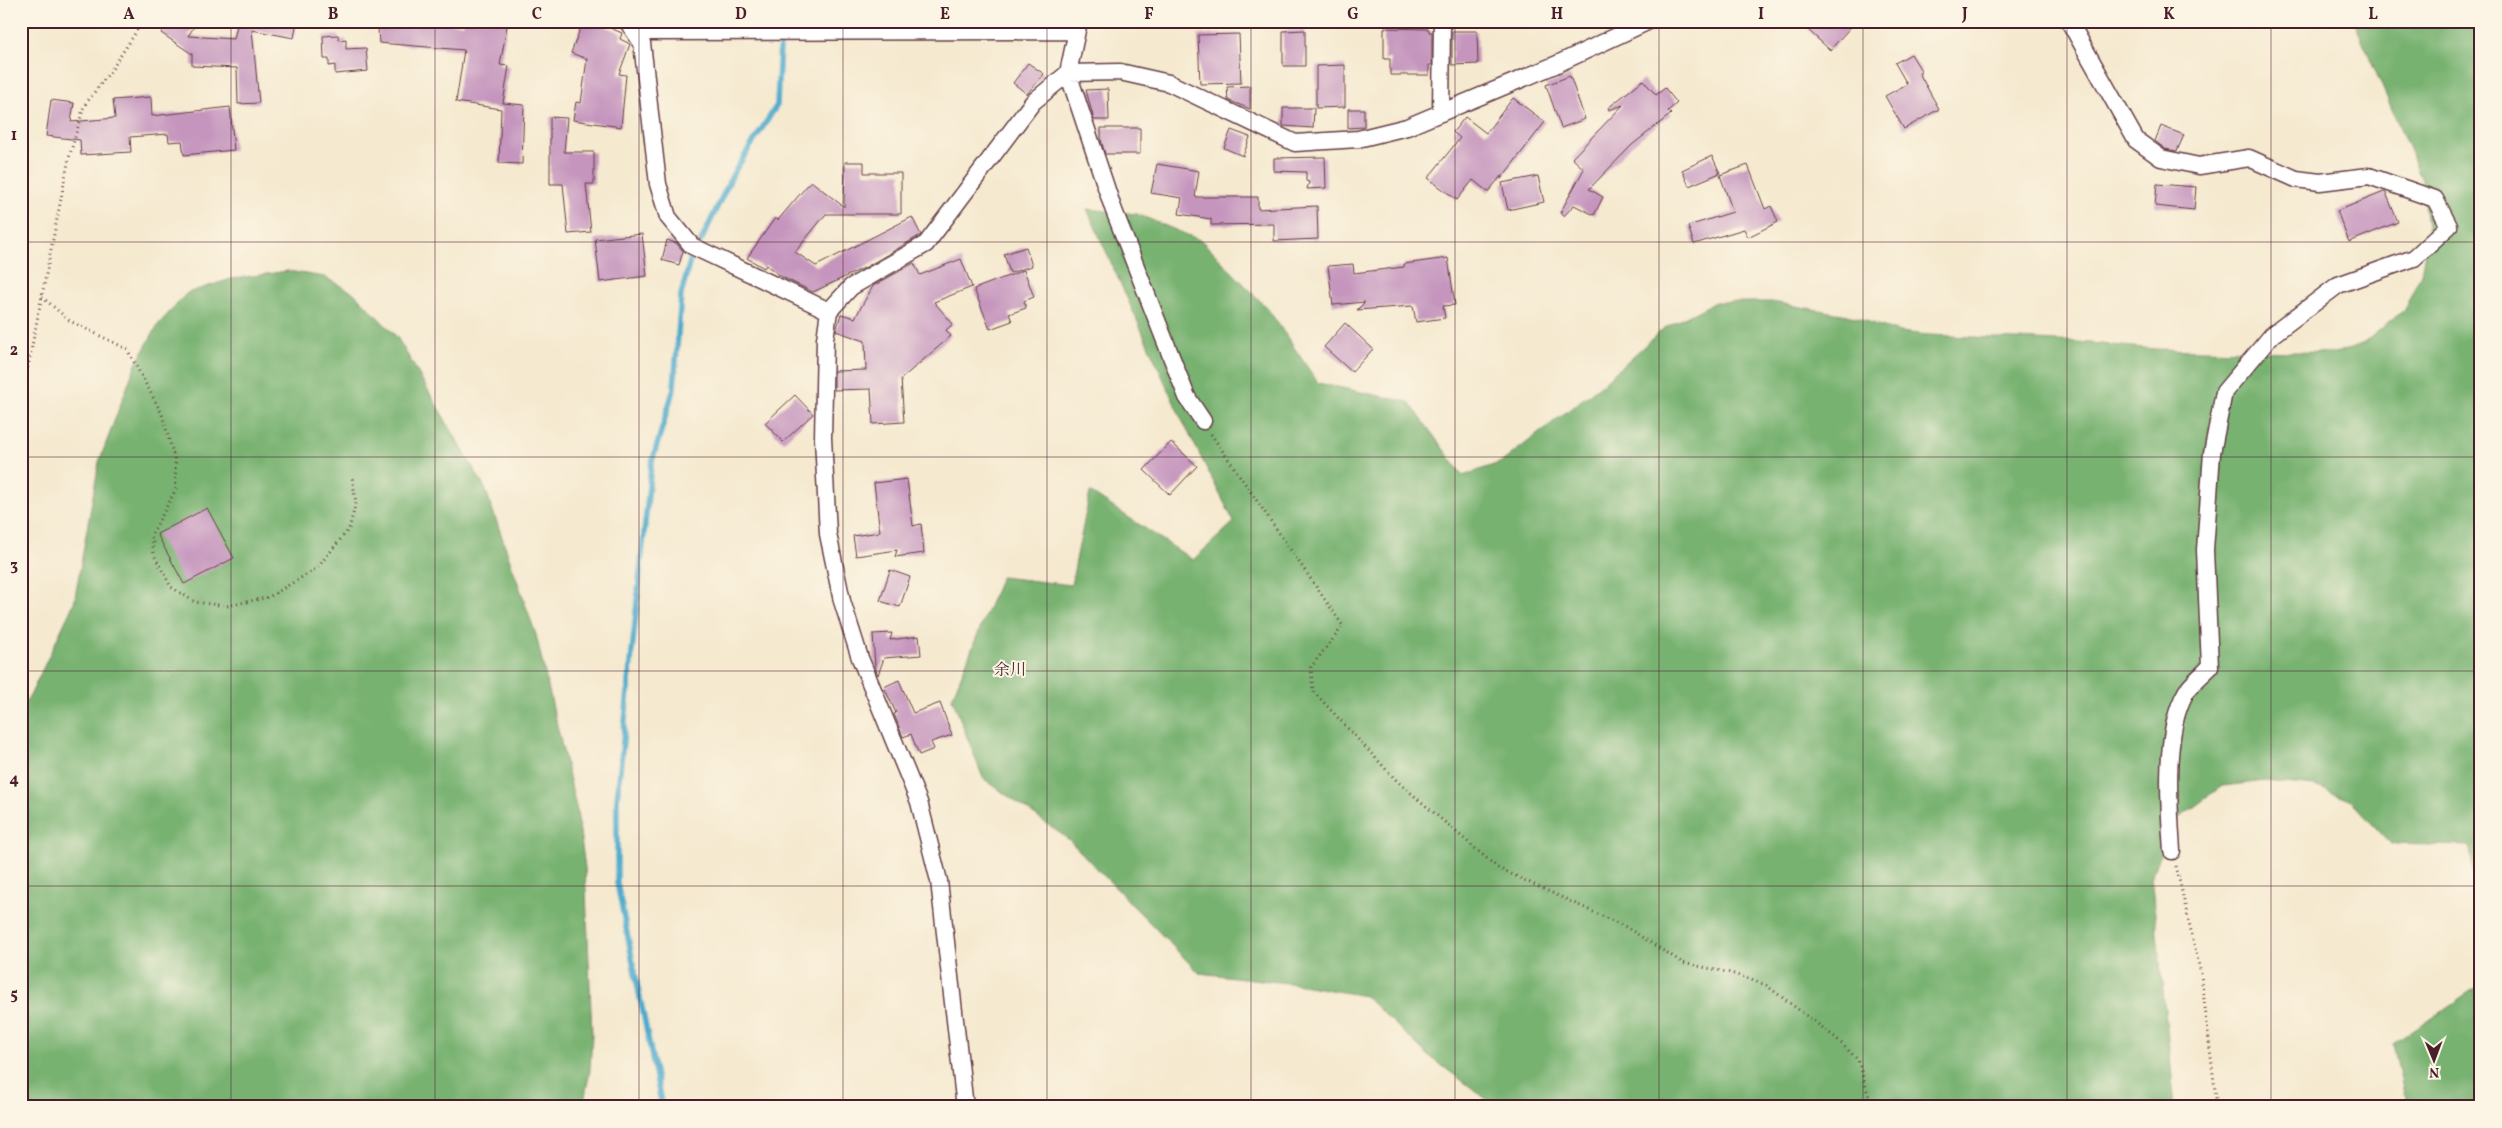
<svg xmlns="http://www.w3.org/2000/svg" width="2502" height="1128" font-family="Vollkorn,'Noto Serif JP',serif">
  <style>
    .forest { fill: #78b271; stroke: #61684e }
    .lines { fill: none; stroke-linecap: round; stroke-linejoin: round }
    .stream { stroke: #4fabcd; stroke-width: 5.5 }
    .building { fill: #c595be }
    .minor-casing { stroke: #643d44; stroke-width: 19 }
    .path { stroke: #643d44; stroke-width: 3; stroke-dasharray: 1 4; stroke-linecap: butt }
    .minor { stroke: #fff; stroke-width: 16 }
    .grid { fill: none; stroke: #4a1f2b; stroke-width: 1; stroke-opacity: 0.55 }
    .labels { text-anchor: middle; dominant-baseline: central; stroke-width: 4; stroke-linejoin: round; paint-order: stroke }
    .neighbourhood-label { font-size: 16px; fill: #4a1f2b; stroke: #fcf5e5 }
    .neatline { fill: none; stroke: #4a1f2b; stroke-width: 2 }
    .grid-label { font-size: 16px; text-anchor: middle; font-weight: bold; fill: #4a1f2b }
  </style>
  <rect width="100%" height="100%" fill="#fcf5e5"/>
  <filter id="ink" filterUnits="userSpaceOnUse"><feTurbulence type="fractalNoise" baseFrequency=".02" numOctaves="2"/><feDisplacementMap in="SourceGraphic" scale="10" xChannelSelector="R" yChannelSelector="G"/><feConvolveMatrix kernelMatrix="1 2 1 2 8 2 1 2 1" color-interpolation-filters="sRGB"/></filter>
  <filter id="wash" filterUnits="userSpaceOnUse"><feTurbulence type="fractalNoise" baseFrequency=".0096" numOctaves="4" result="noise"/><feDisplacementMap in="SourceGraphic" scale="20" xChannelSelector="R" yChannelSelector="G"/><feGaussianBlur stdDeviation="1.12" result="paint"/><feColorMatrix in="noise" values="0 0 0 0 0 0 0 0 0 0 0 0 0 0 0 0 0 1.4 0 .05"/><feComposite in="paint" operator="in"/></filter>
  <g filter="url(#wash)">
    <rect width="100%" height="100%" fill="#f5e9cf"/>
    <path class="forest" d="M2354,21h127v926l-11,-101 -79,-2 -41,-44 -35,-14 -49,-5 -44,5 -44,33 -27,57 24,231h-678l-69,-52 -63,-59 -69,-12 -97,-11 -131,-134 -85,-61 -31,-80 49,-121 70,8 19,-93 103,68 41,-38 -53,-104 -94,-209 50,5 65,27 66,68 50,74 91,19 54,74 39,-14 99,-77 62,-56 52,-27h57l76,13 51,17 30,3 149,7 77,7 183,4 26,-10 40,-33 17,-36 7,-40 -7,-57z
      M288,271l36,6 30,16 43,44 88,151 51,147 41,176 8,57 7,166 -2,36 -7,37h-562v-401l9,-10 44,-93 25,-141 36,-96 22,-40 30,-33 44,-14z
      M2481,984v123h-74l-14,-63z"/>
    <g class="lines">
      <path class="stream" d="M701,241l32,-67 44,-69 3,-60
        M662,1107l-45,-224v-83l34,-335 23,-77 7,-93 9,-34"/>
    </g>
    <g id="blocks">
      <path class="building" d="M168,21h17l9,6 -6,9 46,3 4,-18h59l-3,17 -42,-8 7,73 -21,1 -1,-36 -45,-2v-12l-31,-21z
        M416,21l46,3 1,-3h45l-8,44 9,1 -6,37 21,2 -2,59 -23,-1 2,-54 -45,-7 8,-52 -85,-7 -1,-16 37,-2z
        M583,21h22l-2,4 19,8 -2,6 10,5 -11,30 7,1 -5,52 -48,-7 3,-18 5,1 6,-44 -16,-6z
        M1816,21h40l-26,29 -22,-20z
        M1384,28l45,1v3h3v33h-3v10h-39v-16h-6z
        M1305,30v36h-22v-35z
        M1452,31h25l1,33 -26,1z
        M1239,34l2,49 -41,1 -2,-49z
        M338,35l1,5 7,-1v10l20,-1 2,23 -33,3v-9l-6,1v-7h-5l-1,-23z
        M1911,54l11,18 -3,1 20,36 -35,20 -19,-33 22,-12 -12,-21z
        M1028,63l16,11 -17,20 -14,-11z
        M1345,65v42l-29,1v-42z
        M1570,76l15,43 -24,9 -15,-43z
        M1643,80l13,15 9,-7 12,15 -9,8 3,3 -39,31 -43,44 14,8 -9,18 -20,-10 -10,11 -4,-3 24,-44 -12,-11 51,-53 -14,5 -1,-2z
        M1250,86v23l-22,-9 -1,-13z
        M1108,89l1,31h-15l-8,-30z
        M151,97l1,19 78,-9 4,43 -50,5 -2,-14 -13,1 -1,-8 -38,3 1,15 -50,3 -1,-15 -34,-4 5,-36 23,3 -3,19 44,-4 -2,-18z
        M1513,98l32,24 -44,57v-3l-13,16 -15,-12 -16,20 -29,-22 32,-40 -7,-6 12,-15 21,16z
        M1283,108h31l-1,20 -30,-2z
        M1348,109h16v18l-16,1z
        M550,117l17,1 -3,34h30v32h-8l5,48 -23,2 -5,-50h-13z
        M2161,126l23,9 -7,16 -12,-2 -10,-8z
        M1101,128h39v26h-35l-4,-14z
        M1231,130l19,7 -7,19 -19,-8z
        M1712,156l8,17 -31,13 -7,-16z
        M1325,157l1,31 -19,1 2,-7 -3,-1v-9l-32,-1v-13z
        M845,162h19v11h37v41h-75l-31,38 21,14 96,-49 9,18 -2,1 -53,31 -53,25 -31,-15 -16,-12 -2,3 -17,-10 28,-40 3,2 33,-39 33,26z
        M1157,164l42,7 -4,26h63v12l59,-3 1,33 -44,2v-17l-63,1v-6l-32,-5 3,-16 -31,-5z
        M1748,165l17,44 6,-3 7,16 -30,15 -4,-8 -50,15 -6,-18 45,-14 -13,-37z
        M1538,176l6,26 -36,8 -6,-27z
        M2157,184l39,3 -2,23 -39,-4z
        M2384,192l2,1 12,29 -49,20 -12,-31z
        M642,234l5,42 -47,6 -5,-43z
        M667,240l9,3 7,8 -4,14 -17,-5z
        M1026,247l6,19 -22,7 -6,-19z
        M1448,258l7,47 -12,1 2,12 -29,4 -3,-16 -56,4 8,-8 -32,3 -5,-39 25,-2 1,9 50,-6v-3z
        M961,259l11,28 -38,15 19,22 -7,6 5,6 -50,43 3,43 -31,2 -2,-35 -37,1v-19l32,-1 -1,-29 -29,-10 5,-17 14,4 18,-32 41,-23 6,12z
        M1024,270l10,27 -10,4 2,7 -17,6 3,7 -22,8 -16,-40z
        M1345,323l28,26 -21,23 -28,-25z
        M795,395l18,19 -30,28 -18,-19z
        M1171,442l26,24 -27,29 -26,-25z
        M907,479l6,47 8,-2 3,29 -29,4 2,-7 -41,6 -3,-20 27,-4 -6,-49z
        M207,508l27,50 -50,26 -27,-50z
        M890,570l20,7 -10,30 -20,-6z
        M892,633l-2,7 29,-4 2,19 -37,3 -6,17 -3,-7 -2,-34z
        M899,680l14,33 27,-10 12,32 -21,7 3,7 -15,6 -8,-21 -8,3 -9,-23 2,-1 -12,-26z"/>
    </g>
  </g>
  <g filter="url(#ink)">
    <use href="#blocks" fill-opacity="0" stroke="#643d44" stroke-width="1"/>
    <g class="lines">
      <defs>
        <path id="minor" d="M627,21l15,22 16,141 10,33 24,29 137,65
          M1079,21l-11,52 45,135 74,189 16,24
          M2069,21l67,119 25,18 38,8 50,-8 47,21 24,3 49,-6 66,23 14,27 -35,32 -76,27 -66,50 -48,57 -12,61 -7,97 5,117c-8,8 -18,16 -24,25 -23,39 -17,115 -14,159
          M636,32l439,-1
          M1441,113l1,-92
          M965,1107l-26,-226 -20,-79 -59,-144 -18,-57 -14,-67 -5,-96 2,-99 4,-28 22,-24 75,-43 107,-142 35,-29 52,-1 49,11 126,60 63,-4 49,-12 148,-62 94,-44"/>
      </defs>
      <use href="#minor" class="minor-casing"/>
      <path class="path" d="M42,297l28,24 57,28 35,65 13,47 1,28 -24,45 2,21 17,32 24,15 32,4 42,-9 48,-29 32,-39 7,-26 -4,-27
        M21,402l48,-244 15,-52 28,-37 31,-48
        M1211,434l132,192 -32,41 2,24 84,90 101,87 128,59 57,36 48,10 35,12 70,53 22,22 14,47
        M21,620l6,29 -6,9
        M2176,866l25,108 16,133"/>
      <use href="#minor" class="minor"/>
    </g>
  </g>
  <path class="grid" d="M231,21v1086M435,21v1086M639,21v1086M843,21v1086M1047,21v1086M1251,21v1086M1455,21v1086M1659,21v1086M1863,21v1086M2067,21v1086M2271,21v1086M21,242h2460M21,457h2460M21,671h2460M21,886h2460"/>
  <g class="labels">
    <g class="neighbourhood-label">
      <text x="1010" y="671">余川</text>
    </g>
  </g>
  <rect width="2502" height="1128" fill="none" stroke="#fcf5e5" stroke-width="55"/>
  <g transform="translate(2434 1060) rotate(179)" stroke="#fcf5e5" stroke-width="4" paint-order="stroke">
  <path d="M0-4L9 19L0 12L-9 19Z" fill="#4a1f2b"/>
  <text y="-8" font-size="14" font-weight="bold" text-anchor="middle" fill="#4a1f2b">N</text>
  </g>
  <rect x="28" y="28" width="2446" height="1072" class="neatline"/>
  <g class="grid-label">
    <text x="129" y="19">A</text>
    <text x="333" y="19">B</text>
    <text x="537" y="19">C</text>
    <text x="741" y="19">D</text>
    <text x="945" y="19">E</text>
    <text x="1149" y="19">F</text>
    <text x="1353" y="19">G</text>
    <text x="1557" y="19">H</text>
    <text x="1761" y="19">I</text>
    <text x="1965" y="19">J</text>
    <text x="2169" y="19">K</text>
    <text x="2373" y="19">L</text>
    <text x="14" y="140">1</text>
    <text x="14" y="355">2</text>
    <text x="14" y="570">3</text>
    <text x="14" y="784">4</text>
    <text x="14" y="999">5</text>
  </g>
</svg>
